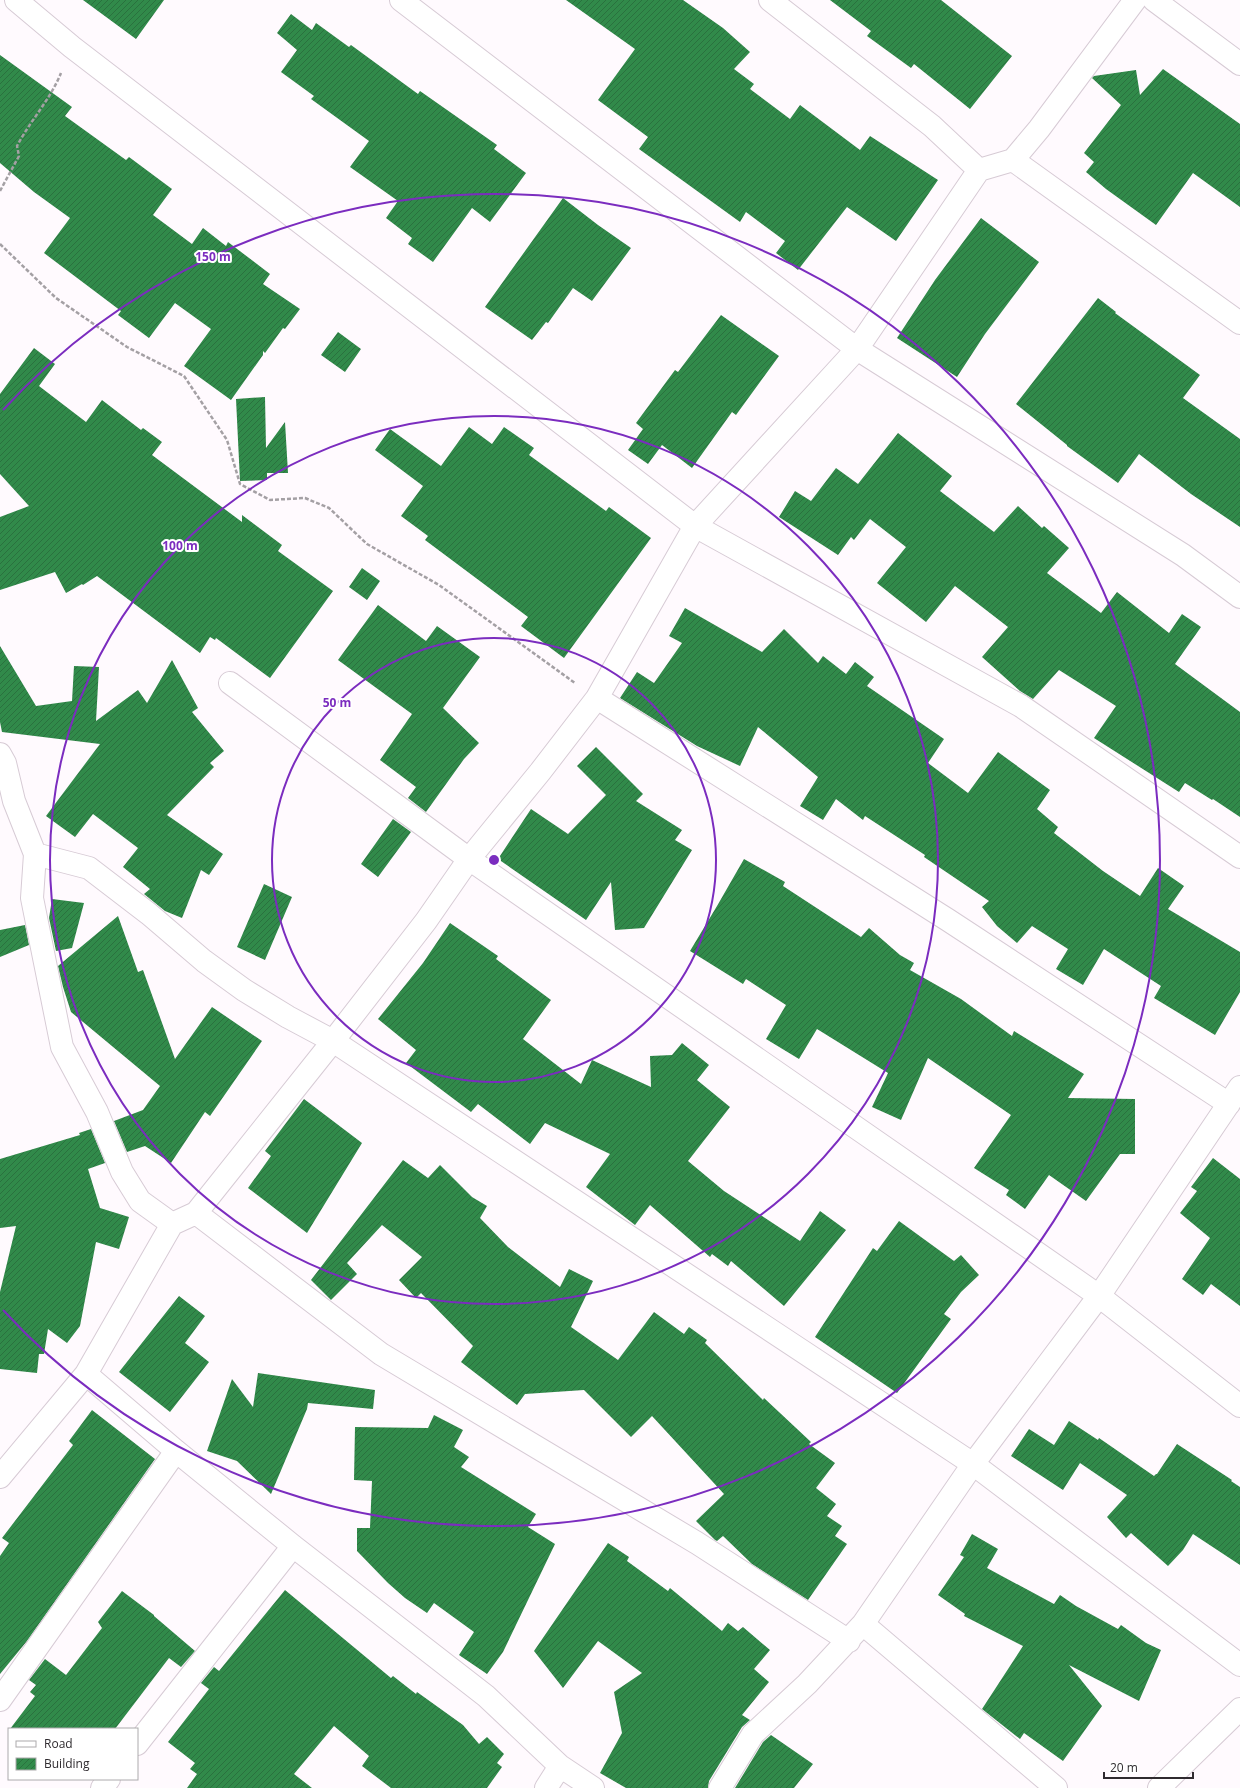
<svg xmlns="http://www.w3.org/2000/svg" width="1240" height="1788" font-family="'Open Sans',sans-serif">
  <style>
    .building { fill: url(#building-hatch) }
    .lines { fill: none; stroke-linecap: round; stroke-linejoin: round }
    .minor-casing { stroke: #d7cbd5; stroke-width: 24 }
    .path { stroke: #a4a0a4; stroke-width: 2.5; stroke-dasharray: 4 2; stroke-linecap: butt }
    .minor { stroke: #fff; stroke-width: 22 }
    .ring { fill: none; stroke: #7b2cbf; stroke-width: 2 }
    .centre { fill: #7b2cbf; stroke: #fff; stroke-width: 2 }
    .ring-label { font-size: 12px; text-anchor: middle; font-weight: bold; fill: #7b2cbf; stroke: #fff; stroke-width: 4; stroke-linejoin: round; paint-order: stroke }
  </style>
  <defs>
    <pattern id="building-hatch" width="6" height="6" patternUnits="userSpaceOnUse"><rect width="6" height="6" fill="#318a4a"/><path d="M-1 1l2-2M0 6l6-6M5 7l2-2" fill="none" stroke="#2a713e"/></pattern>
  </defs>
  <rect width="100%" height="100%" fill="#fffafe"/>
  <path class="building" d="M83,0h81l-28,39z
    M566,0h117l40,28 27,24 -16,17 20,15 -4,5 40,30 10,-14 60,45 10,-14 68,44 -42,61 -49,-34 -49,63 -22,-17 9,-12 -39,-29 -6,10 -101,-73 9,-12 -50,-37 37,-51z
    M830,0h111l71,56 -42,53 -56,-45 -3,4 -44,-32 4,-5z
    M291,14l21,16 4,-7 33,24 2,-2 67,49 2,-3 77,54 -3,4 32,24 -36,49 -18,-14 -39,54 -25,-18 4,-6 -26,-20 12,-17 -48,-34 19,-26 -58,-42 3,-3 -33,-24 16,-22 -20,-17z
    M0,55l72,52 -7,9 61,44 3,-3 43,32 -19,26 39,29 11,-16 23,18 2,-4 42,32 -7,10 37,25 -15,20 -2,-1 -18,25 -2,-2v4l-32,45 -47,-34 27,-37 -36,-26 -26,35 -31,-23 3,-4 -77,-58 26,-35 -36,-26 -34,-29z
    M1163,69l77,55v83l-47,-34 -37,52 -50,-36 -20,-17 8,-10 -10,-9 37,-48 -29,-27 2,-2 42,-6 4,25z
    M563,198l35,27 33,23 -39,53 -19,-13 -25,35 -2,-1 -14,18 -47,-33z
    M981,218l58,44 -54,72 -28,43 -60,-39 38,-58z
    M1098,298l18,14 -1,1 85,62 -17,23 57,41v88l-49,-33 -52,-40 -21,29 -51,-37v-1l-51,-41z
    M721,315l58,41 -43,59 -4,-3 -40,56 -30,-23 -14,19 -20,-14 15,-21 -7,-6 39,-53 3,2z
    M338,332l23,17 -16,23 -24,-17z
    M34,348l21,16 -16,22 47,36 16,-22 39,30 2,-2 19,14 -10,13 90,67v-7l40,30 -4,6 55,40 -63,87 -54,-40 -1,2 -5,-3 -10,16 -103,-77 -14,9 -1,-1 -16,9 -11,-21 -55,18v-73l29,-11 -29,-32v-80z
    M265,397l1,51 19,-26 3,51h-21v7l-27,1 -4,-82z
    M469,427l23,17 12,-17 30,21 -5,7 77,56 3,-4 42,31 -87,120 -43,-32 7,-9 -103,-77 3,-4 -27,-20 22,-30 -48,-36 15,-21 51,37z
    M898,433l54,43 -12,15 54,41 24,-26 24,22 2,-2 25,22 -22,25 54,40 16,-21 52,41 13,-19 19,13 -26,37 65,48v105l-27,-18 -1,1 -27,-17 -6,9 -85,-54 22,-32 -57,-36 -26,29 -13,-8 -38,-34 26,-30 -53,-41 -29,36 -49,-39 29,-36 -36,-28 -16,21 -3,-3 -13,18 -59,-38 16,-26 16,10 25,-33 22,16z
    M362,568l18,13 -13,19 -18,-13z
    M378,605l48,36 11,-15 43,31 -37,51 36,35 -15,16 -38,53 -18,-14 8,-11 -36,-27 32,-46 -74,-54z
    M685,608l77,44 22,-23 34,34 5,-7 23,18 9,-12 19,15 -7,9 77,53 -16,24 40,30 30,-41 52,38 -13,19 21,18 -4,6 49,38 37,25 18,-28 26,18 -16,23 72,43v40l-25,43 -61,-37 7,-12 -57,-37 -21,36 -27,-16 12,-20 -36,-23 -15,17 -20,-17 -15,-19 7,-6 -65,-44 1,-2 -60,-39 -2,4 -27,-21 -13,21 -23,-14 18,-29 -60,-50 -18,39 -43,-20 -77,-48 17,-26 17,11 28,-40 -13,-7z
    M0,646l36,60 36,-5 2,-35 25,1 -3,54 42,-31 9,13 25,-43 26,48 -6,4 32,39 -14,12 4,4 -47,48 56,39 -14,21 -8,-5 -19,48 -17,-7 -21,-17 6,-5 -27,-22 15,-19 -45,-34 -18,23 -29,-21 54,-72 -98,-12 -2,-10z
    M596,747l47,47 -7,7 46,29 -7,10 17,10 -48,78 -29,2 -4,-48 -25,38 -88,-61 33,-50 37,25 38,-39 -29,-29z
    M393,819l18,13 -33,45 -17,-13z
    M744,859l41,23 -2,4 78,51 8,-9 31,27 14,8 -4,7 51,29 51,37 2,-5 70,43 -16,24 67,1v55h-15l-34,47 -37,-26 -24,34 -19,-14 3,-5 -35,-22 37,-53 -83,-57 -27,62 -29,-13 16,-34 -71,-44 -18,30 -33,-20 20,-34 -40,-26 -3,5 -53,-33 27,-45z
    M264,884l28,13 -27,63 -28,-13z
    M52,899l32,4 -12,45 -16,3 -7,-33z
    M118,916l20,56 5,-2 32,89 37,-52 50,34 -52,75 -5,-4 -34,51 -26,-17 -18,6 -13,-31 29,-11 17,-24 -89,-74 -8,-25 -5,-21z
    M450,923l48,33 -2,3 55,41 -28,39 58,45 11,-24 59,27 -1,-31 22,-1 10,-12 27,22 -12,15 33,27 -42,54 36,30 76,50 20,-30 26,19 -62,76 -53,-45 -3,5 -16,-12 -2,3 -60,-52 -15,20 -49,-38 24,-33 -65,-31 -15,21 -52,-40 -7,8 -65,-49 10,-13 -38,-31 45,-56z
    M25,925l4,20 -29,12v-27z
    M304,1099l58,44 -55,90 -59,-45 23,-32 -6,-5z
    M91,1129l14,34 -17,6 12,39 29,9 -10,32 -23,-7 -16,84 -13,17 -19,-14 -4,25h-5l-2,19 -37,-4v-77l16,-66 -16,2v-69l80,-24 -1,-2z
    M1213,1158l27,21v127l-29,-22 -8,11 -21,-16 28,-41 -30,-25 17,-22 -6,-4z
    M403,1160l25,18 12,-13 32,32 15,9 -7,12 28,29 52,40 9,-18 24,12 -22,46 47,33 36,-48 30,22 5,-7 18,13 -2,3 58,57 1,-2 47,44 -2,2 26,19 -19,25 20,16 -9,12 15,10 -7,10 12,8 -39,56 -56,-36 -29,-28 -6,5 -2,-1 -19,-19 28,-27 -72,-78 -21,21 -47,-47 -59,4 -8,11 -56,-43 12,-16 -52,-53 -5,5 -17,-18 23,-23 -40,-32 -35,38 10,11 -26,26 -20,-20z
    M899,1221l55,40 7,-6 18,20 -18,17 -17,22 7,5 -54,74 -82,-56 58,-89 4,3z
    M179,1296l26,20 -20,27 24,19 -39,50 -51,-40z
    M258,1373l117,17 -2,19 -65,-6 -1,6 -36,85 -34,-33 -30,-10 25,-72 21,28z
    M92,1410l63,49 -128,182 -27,33v-118l9,-13 -7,-5 71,-93 -4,-4z
    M434,1415l29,15 -9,17 15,10 -8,10 75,47 -8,13 27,17 -52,108 -16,22 -28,-19 15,-23 -40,-29 -7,10 -22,-15 -17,-15 -31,-32v-23h13l2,-47 -18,-1 1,-53 73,1z
    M1069,1421l29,19 1,-2 55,38 2,-2h1l20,-30 55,36 -1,1 9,6v78l-47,-31 -10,16 -15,16 -37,-33 -5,5 -19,-21 20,-22 -47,-32 -17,27 -52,-34 18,-27 25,16z
    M972,1534l26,15 -11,19 67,36 6,-9 16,11 42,23 3,-4 25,18 15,7 -22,51 -70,-36 33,41 -39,55 -39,-28 -4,6 -38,-30 41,-63 -59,-30 1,-2 -27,-19 26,-38 -4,-2z
    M608,1543l21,14 -2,4 41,30 2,-3 52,43 6,-8 10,8 5,-4 27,23 -16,19 15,13 -27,33 8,5 -8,7 -33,54 -1,7h-82l-26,-15 22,-40 -8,-41 28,-19 -44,-32 -35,47 -29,-37z
    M285,1590l106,88 2,-2 23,18 1,-2 46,33 16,19 8,-7 17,17 -7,9 5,4 -15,21h-96l-29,-22 7,-10 -35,-30 -40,48 18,14h-125l10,-14 -7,-5 5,-6 -27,-21 41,-53 -8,-6 13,-16 5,4z
    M122,1591l32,24v1l41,35 -14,16 -12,-9 -54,71h-105l25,-33 -5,-4 6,-7 -7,-5 16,-21 21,16 36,-47 -4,-6z
    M771,1735l42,29 -19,24h-59l28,-46z"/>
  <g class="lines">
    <defs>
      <path id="minor" d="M16,0l56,47 623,479 326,180 219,151
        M401,0l456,349 326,206 57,42
        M770,0l162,126 47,44
        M1154,0l86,64
        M1013,160l227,163
        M230,683l239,176 630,437 141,110
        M597,698l351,222 281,184
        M0,754l5,9 9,38 21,53 -3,44 30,149 35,65 25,60 18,29 32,23
        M35,854l54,14 60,46 55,47 40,29 44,27 45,24 640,423 267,201
        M196,1213l185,141 316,189 152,98
        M86,1374l90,77 117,95 193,150 74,70 33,22
        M0,1477l86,-103 86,-150 24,-11 137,-172 93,-120 43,-62 71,-87 57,-74 98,-172 162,-177 122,-179 34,-10 26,-31 96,-129
        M863,1624l193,164
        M0,1700l176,-249
        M137,1744l156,-198
        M102,1788l7,-9
        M546,1788l14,-22
        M720,1788l33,-54 54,-50 56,-60 110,-160 126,-168 141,-209
        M1159,1788l81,-79"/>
    </defs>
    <use href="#minor" class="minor-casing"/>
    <path class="path" d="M0,191l19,-35 -2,-10c13,-25 33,-46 44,-73
      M0,244l56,54 71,49 57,29 43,64 13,44 30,16 35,-2 24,10 38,36 72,41 136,98"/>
    <use href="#minor" class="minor"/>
  </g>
  <g class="ring">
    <circle cx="494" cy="860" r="222"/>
    <circle cx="494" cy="860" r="444"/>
    <path d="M3 410A666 666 0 1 1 3 1310"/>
  </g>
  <circle cx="494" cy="860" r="6" class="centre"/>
  <g class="ring-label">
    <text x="213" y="261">150 m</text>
    <text x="180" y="550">100 m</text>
    <text x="337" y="707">50 m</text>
  </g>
  <rect x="8" y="1728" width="130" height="52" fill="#ffffff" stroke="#acaaac"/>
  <rect x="16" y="1741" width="20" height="6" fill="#ffffff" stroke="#acaaac"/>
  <text x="44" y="1748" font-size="12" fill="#2f2b2f">Road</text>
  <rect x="16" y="1758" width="20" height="12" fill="url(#building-hatch)" stroke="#acaaac"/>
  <text x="44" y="1768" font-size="12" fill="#2f2b2f">Building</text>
  <path d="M1104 1772v6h89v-6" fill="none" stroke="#2f2b2f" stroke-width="2"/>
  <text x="1110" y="1772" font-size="12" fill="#2f2b2f" stroke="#ffffff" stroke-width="3" paint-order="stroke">20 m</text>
</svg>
